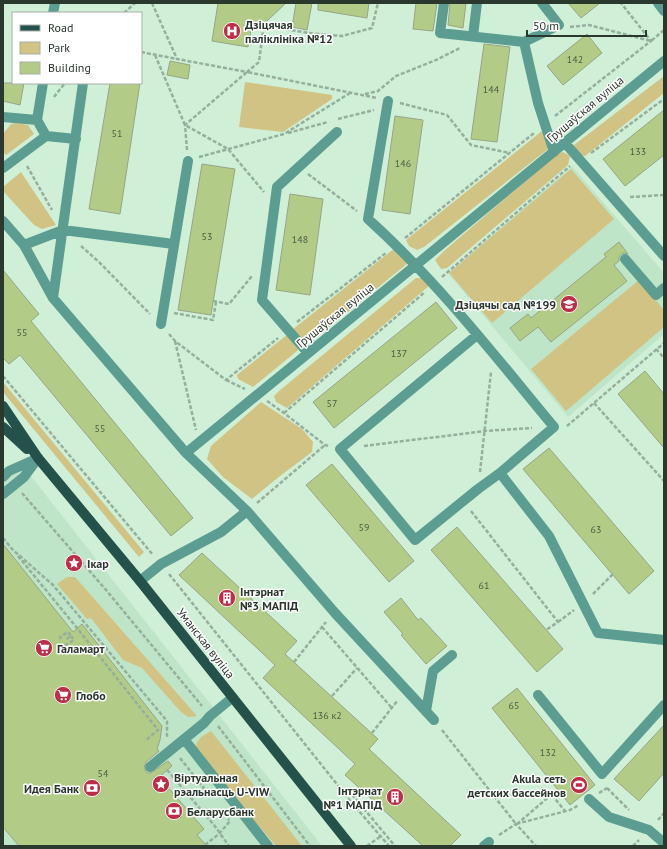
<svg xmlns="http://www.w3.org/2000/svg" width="667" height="849" font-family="'PT Sans',sans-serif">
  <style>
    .built { fill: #bee5c8 }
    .green { fill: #d1c383 }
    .building { fill: #b2cc88; stroke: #98a485 }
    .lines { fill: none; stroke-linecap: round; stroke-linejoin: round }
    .path { stroke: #95af9c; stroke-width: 2.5; stroke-dasharray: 4 2; stroke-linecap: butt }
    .minor { stroke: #5c9d91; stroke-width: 10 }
    .major { stroke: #24524a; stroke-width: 10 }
    .labels { text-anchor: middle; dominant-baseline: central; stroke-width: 3; stroke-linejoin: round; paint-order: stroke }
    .number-label { font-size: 10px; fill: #4d5d44 }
    .poi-label { font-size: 12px; font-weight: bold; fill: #2b382e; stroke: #fff; text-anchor: start }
    .street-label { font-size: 12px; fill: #2b382e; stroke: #fff }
  </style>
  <rect width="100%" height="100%" fill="#cfefd7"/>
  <path class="built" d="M572,166l92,107v61l-96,83 -120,-144z
    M23,466l299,380h-319v-363z"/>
  <path class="green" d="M664,76v17l-79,63 -6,-1 -5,-10z
    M245,82l87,13v4l-49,33 -44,-5z
    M16,123l12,2 6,9 -28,21 -3,-3v-18l8,-10z
    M542,131l5,9 1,9 -124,98 -7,3 -8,-4 -3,-6z
    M563,152l7,4 -2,9 -121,103 -6,1 -6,-9 9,-9 113,-97z
    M571,169l43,50 -122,104 -43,-50z
    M21,172l35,53 -14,4 -8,-4 -31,-34v-4z
    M395,248l13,15 -71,58 -28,20 -7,-1 -10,-10z
    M416,278h6l8,7 -143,123 -11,-6 -2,-6 5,-5z
    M639,280l25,30v17l-98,84 -35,-42z
    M288,334l11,14 -2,3 -44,36 -15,-8 -1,-4z
    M3,382l141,170 -5,5 -136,-165z
    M261,402l41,27 11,13 -1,10 -32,24 -28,23 -29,-22 -16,-18 4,-13z
    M67,577h8l122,139 -9,1 -8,-6 -38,-43 -19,-8 -32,-42 -4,1 -30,-35z
    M211,731l91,115h-26l-78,-91 -2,-11 5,-7z"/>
  <path class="building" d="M218,3h68l-18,17 -4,3 -12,1 -4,23 -36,-6z
    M296,3h16l-5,27 -15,-3z
    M318,3h51l-2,15 -49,-8z
    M416,3h21l-4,28 -20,-2z
    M450,3h16l-3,25 -15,-3z
    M568,3h32l-19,15z
    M587,34l15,19 -39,32 -16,-19z
    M484,44l26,3 -13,95 -26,-3z
    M170,61l20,4 -2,14 -21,-4z
    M3,83h21l-4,22 -17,-4z
    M110,83h30l-20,131 -31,-5z
    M664,110v45l-39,31 -22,-27z
    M395,116l28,4 -13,94 -28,-4z
    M202,164l33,5 -24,146 -33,-5z
    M290,194l33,5 -13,96 -34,-5z
    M619,242l9,12 -4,-1 -3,1 -2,3v4l-5,4 13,16 -76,61 -13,-15 -18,14 -10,-13 18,-14 3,4 75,-61 -2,-3z
    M3,270l36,44 -8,7 162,197 -22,18 -151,-181 -11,9 -6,-6z
    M436,302l21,26 -123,100 -21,-26z
    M645,371l19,23v54l-46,-54z
    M549,448l105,123 -25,23 -106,-125z
    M332,464l82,97 -25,21 -83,-97z
    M457,527l106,122 -26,23 -106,-122z
    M3,544l70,88 9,-8 80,102 -2,14 -3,9 2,2 -13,11 -2,6 3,5h4l17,-12 4,5 -13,11 45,52 -7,6 10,11h-188l-16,-19z
    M202,553l95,88 -12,13 93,85 -9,10 92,86 -11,11h-27l-78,-71 10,-11 -92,-86 12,-13 -96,-90z
    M401,598l17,22 3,-2 26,28 -21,18 -25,-29 2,-1 -19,-22z
    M517,688l78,97 -25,20 -78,-97z
    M664,725v48l-25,28 -25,-22z"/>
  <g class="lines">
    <path class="path" d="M152,3l25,56 70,13 12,-10 5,-39 20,6 25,4 33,3 30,-8 6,-25
      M124,13l11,-10
      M570,27l19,-2 62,16 13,-11
      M141,52l36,7
      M155,55l30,70 43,24 36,43
      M365,94l13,-3 18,-15 40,-16 24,-12
      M54,97l11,-14
      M400,103l47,12 24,30 39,8
      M555,116l96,-75 -30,-38
      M338,119l36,-9
      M288,133l40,-11
      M187,150l-2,-25 62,-53 130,26
      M591,153l73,-54
      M199,157l85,-23 66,-41
      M27,166l25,44
      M308,174l49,37
      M630,197l34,-2
      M405,238l129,-105
      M81,246l19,17 50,51
      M442,277l128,-111
      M213,301l16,3 23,-28
      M174,313l39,7 3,-18
      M297,322l89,-69
      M169,334l6,7 51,39 52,-42
      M175,341l21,89
      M656,349l8,9
      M3,376l150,179
      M226,380l19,9
      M267,401l17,12 41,32 4,1
      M594,403l70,78
      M284,413l141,-121
      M567,426l97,-83
      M364,446l121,-15 47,-3
      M480,472l11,-100
      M22,493l84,97 96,116
      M257,503l68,-58
      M471,511l87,111 -12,8
      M3,538l10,12 40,35 114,136v16
      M18,556l59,72 81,102 -13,11
      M169,574l171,214 10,4 45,54
      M593,594l20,-20
      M558,622l16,-12
      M322,627l69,80
      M61,639l-1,-2 8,-5 3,4 -6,4
      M65,644l1,1 8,-5 -3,-4
      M294,662l32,-40
      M332,696l25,-28
      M218,726l92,120
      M442,730l74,94 54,-14 9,-5
      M372,733l26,-33
      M180,758l30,38
      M167,770l47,55 15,21
      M607,788l22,22
      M340,789l49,57
      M599,793l8,-5
      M552,795l13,16
      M658,820l6,-7
      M517,824l41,-35
      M499,835l17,-11 20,22
      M205,845l14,-11 11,-13 -2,-2
      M367,846l14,-10
      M633,846l6,-6"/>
    <path class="minor" d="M444,3l-4,30 84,9
      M542,3l17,22 -35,17 14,61 16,49
      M658,3l6,8
      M53,13l2,-10
      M473,36l4,-33
      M388,101l-20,118c69,62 127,137 186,208l-54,46 49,63 49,97 66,7
      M3,117l34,3
      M46,136l30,3
      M565,143l99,113
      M3,168l43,-32 -9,-16 6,-37
      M3,221l21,24 29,53 133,155
      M24,245l39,-15 111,14
      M625,259l31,36 8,-7
      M53,298l30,-215
      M161,324l27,-163
      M477,335l-137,114 75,91 63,-51 22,-16
      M308,353l-46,-53 15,-113 60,-55
      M3,477l6,-6 27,-12
      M3,494l21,-17 14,-19
      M247,511l88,102 99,107
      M140,581l21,-17 60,-32 26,-21 -61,-58 230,-188 248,-204
      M538,695l64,79 62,-69
      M426,711l7,-40 19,-16
      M184,739l84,107
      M150,767l54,-44 6,-7 22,-18
      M589,799l20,18 40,13 15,13
      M484,846l5,-4"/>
    <path class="major" d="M3,406l35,52 102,123 211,265
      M3,427l24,22"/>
  </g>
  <defs>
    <symbol id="hospital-disc" viewBox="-11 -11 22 22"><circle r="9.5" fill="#be2d48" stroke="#fff"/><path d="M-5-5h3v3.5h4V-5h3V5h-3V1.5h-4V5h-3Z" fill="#fff"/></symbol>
    <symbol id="school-disc" viewBox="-11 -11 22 22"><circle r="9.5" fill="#be2d48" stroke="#fff"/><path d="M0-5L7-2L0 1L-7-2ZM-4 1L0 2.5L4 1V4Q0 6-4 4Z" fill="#fff"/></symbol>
    <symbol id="sight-disc" viewBox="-11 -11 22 22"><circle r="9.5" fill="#be2d48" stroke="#fff"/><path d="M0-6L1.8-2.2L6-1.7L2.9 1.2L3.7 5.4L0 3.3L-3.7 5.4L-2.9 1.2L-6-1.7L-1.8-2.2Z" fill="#fff"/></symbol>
    <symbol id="building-disc" viewBox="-11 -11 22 22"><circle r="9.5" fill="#be2d48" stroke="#fff"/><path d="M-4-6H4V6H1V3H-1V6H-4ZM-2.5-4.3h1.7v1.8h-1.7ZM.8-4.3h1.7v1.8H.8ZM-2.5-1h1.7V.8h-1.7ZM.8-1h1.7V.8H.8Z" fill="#fff"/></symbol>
    <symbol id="supermarket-disc" viewBox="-11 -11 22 22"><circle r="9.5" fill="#be2d48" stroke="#fff"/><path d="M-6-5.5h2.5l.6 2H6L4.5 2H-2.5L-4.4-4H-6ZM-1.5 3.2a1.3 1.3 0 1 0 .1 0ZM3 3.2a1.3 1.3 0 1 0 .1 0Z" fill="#fff"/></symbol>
    <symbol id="stadium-disc" viewBox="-11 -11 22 22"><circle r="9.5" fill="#be2d48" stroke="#fff"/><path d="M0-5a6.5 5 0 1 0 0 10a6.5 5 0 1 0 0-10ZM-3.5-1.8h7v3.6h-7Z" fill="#fff"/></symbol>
    <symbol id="bank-disc" viewBox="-11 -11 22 22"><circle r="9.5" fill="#be2d48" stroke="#fff"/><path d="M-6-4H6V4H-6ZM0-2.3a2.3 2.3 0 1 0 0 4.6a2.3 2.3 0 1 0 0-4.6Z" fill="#fff"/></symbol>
  </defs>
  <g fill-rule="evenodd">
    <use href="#hospital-disc" x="222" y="21" width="20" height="20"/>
    <use href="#school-disc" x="559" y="294" width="20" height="20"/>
    <use href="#sight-disc" x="64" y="553" width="20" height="20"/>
    <use href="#building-disc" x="217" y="588" width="20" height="20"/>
    <use href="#supermarket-disc" x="34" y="638" width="20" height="20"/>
    <use href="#supermarket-disc" x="53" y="685" width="20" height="20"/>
    <use href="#sight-disc" x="151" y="774" width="20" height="20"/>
    <use href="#stadium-disc" x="569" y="775" width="20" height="20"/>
    <use href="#bank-disc" x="82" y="778" width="20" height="20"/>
    <use href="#building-disc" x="385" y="787" width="20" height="20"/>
    <use href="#bank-disc" x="164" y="801" width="20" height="20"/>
  </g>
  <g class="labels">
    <g class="number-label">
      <text x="575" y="59">142</text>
      <text x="491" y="89">144</text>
      <text x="117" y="133">51</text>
      <text x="638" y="151">133</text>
      <text x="403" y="163">146</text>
      <text x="207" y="236">53</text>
      <text x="300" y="239">148</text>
      <text x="22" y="332">55</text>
      <text x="399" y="353">137</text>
      <text x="332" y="403">57</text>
      <text x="100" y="428">55</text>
      <text x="364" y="527">59</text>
      <text x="596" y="529">63</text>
      <text x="484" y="585">61</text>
      <text x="514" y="705">65</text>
      <text x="327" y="715">136 к2</text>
      <text x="548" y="752">132</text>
      <text x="103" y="773">54</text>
    </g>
    <g class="poi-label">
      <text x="245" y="24">Дзіцячая<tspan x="245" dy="14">паліклініка №12</tspan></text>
      <text x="556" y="304" text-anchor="end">Дзіцячы сад №199</text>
      <text x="87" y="563">Ікар</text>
      <text x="240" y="591">Інтэрнат<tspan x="240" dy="14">№3 МАПІД</tspan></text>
      <text x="57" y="648">Галамарт</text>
      <text x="76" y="695">Глобо</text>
      <text x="174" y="777">Віртуальная<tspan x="174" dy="14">рэальнасць U-VIW</tspan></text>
      <text x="566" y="778" text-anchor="end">Akula сеть<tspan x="566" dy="14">детских бассейнов</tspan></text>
      <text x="79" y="788" text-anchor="end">Идея Банк</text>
      <text x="382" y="790" text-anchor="end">Інтэрнат<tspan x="382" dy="14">№1 МАПІД</tspan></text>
      <text x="187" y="811">Беларусбанк</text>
    </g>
    <g class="street-label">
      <text transform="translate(585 109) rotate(-40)">Грушаўская вуліца</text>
      <text transform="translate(335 315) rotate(-39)">Грушаўская вуліца</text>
      <text transform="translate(206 643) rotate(52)">Уманская вуліца</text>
    </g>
  </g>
  <rect width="667" height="849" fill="none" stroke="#2b382e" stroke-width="8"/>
  <rect x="12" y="12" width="130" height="72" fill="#ffffff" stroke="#aaafab"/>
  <rect x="20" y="25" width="20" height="6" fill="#24524a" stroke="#aaafab"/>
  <text x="48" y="32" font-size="12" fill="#2b382e">Road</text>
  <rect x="20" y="42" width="20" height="12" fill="#d1c383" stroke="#aaafab"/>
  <text x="48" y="52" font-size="12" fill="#2b382e">Park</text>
  <rect x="20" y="62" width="20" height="12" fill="#b2cc88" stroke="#aaafab"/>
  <text x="48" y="72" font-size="12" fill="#2b382e">Building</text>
  <path d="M527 30v6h119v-6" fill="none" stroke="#2b382e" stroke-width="2"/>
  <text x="533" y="30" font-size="12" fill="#2b382e" stroke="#ffffff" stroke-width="3" paint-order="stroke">50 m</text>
</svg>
